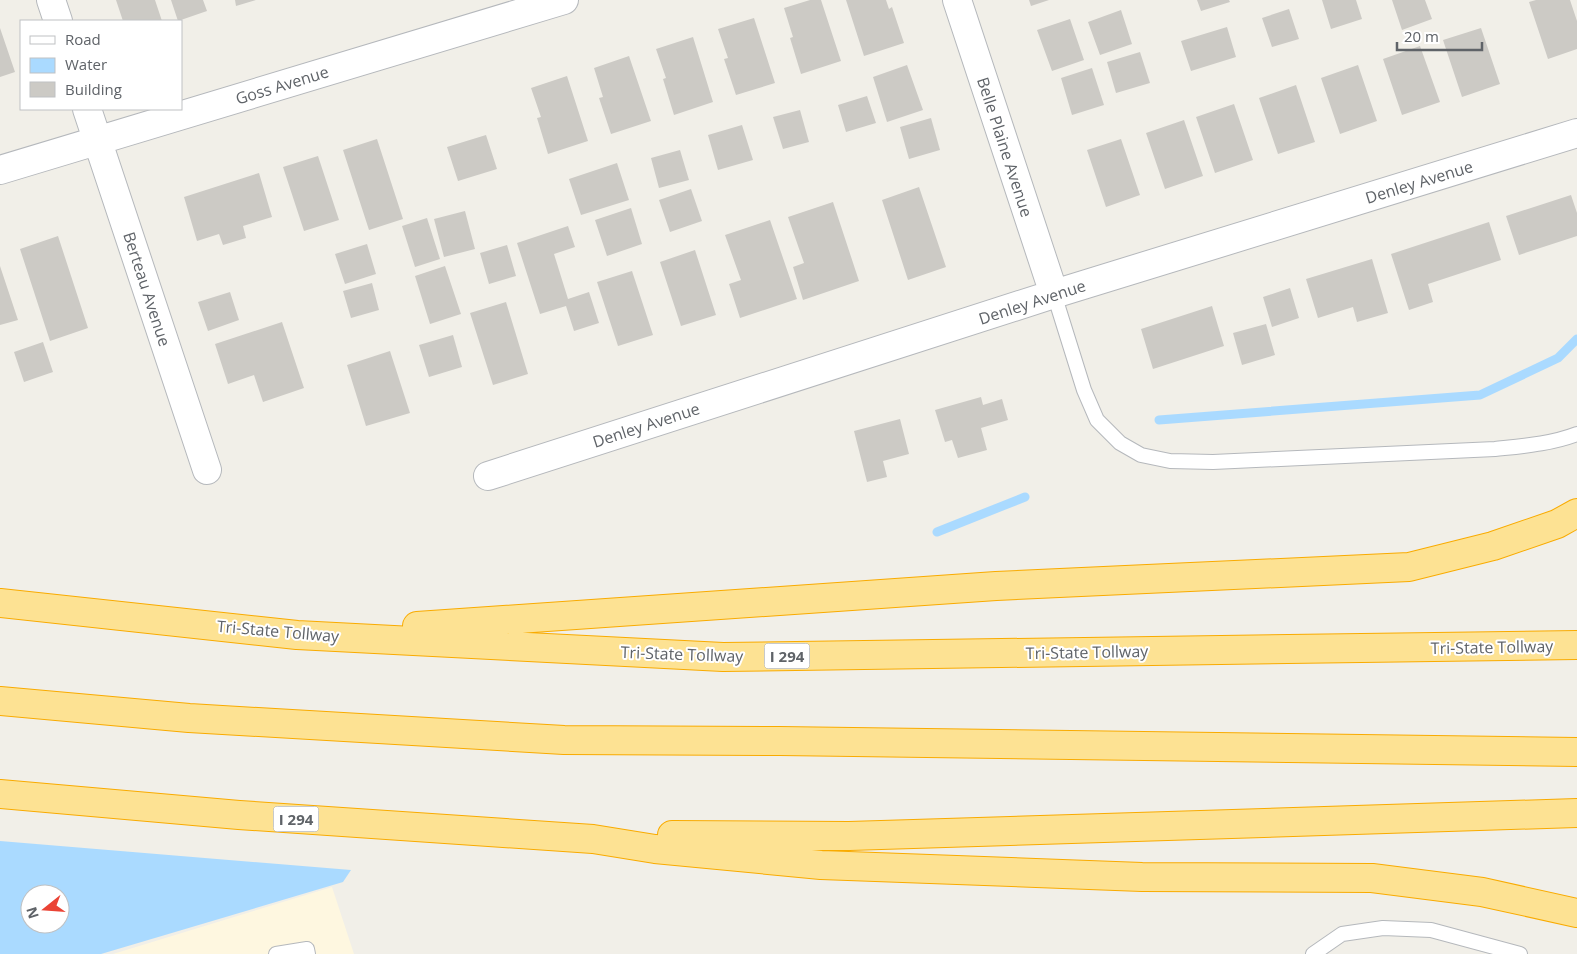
<svg xmlns="http://www.w3.org/2000/svg" width="1577" height="954" font-family="'Open Sans',sans-serif">
  <style>
    .commercial { fill: #fef7e0 }
    .water { fill: #aadaff; fill-rule: evenodd }
    .lines { fill: none; stroke-linecap: round; stroke-linejoin: round }
    .stream { stroke: #aadaff; stroke-width: 9 }
    .building { fill: #cccac5 }
    .service-casing { stroke: #b5b8bc; stroke-width: 16 }
    .minor-casing { stroke: #b5b8bc; stroke-width: 30 }
    .motorway-casing { stroke: #f9ab00; stroke-width: 30 }
    .service { stroke: #fff; stroke-width: 14 }
    .minor { stroke: #fff; stroke-width: 28 }
    .motorway { stroke: #fde293; stroke-width: 28 }
    .labels { text-anchor: middle; dominant-baseline: central; stroke-width: 4; stroke-linejoin: round; paint-order: stroke }
    .shield { fill: #fff; stroke: #8f9295; stroke-width: 1 }
    .shield-label { font-size: 15px; font-weight: bold; fill: #5f6368 }
    .street-label { font-size: 16px; fill: #5f6368; stroke: #fff }
  </style>
  <rect width="100%" height="100%" fill="#f1efe8"/>
  <path class="commercial" d="M332,887l22,67h-241z"/>
  <path class="water" d="M0,841l351,29 -8,12 -242,72h-101zM30,894h30v30h-30z"/>
  <g class="lines">
    <path class="stream" d="M1159,420l321,-25 78,-37 19,-19
      M937,532l88,-35"/>
  </g>
  <path class="building" d="M116,0h39l7,21h-39z
    M171,0h32l4,11 -29,10z
    M235,0h21l-20,6z
    M810,0h11l20,61 -40,13 -11,-36 3,-1 -9,-29z
    M846,0h40l3,9 3,-2 12,36 -40,13z
    M1029,0h20l-18,6z
    M1197,0h32l1,2 -29,9z
    M1322,0h34l6,19 -31,10z
    M1392,0h33l7,19 -30,11z
    M1536,0h34l7,21v28l-29,10 -19,-57z
    M1289,9l10,30 -27,8 -10,-29z
    M1121,10l11,34 -32,11 -12,-33z
    M754,18l21,65 -39,12 -12,-36 4,-1 -10,-29z
    M1070,19l14,41 -32,11 -15,-41z
    M1227,27l9,30 -45,14 -10,-30z
    M0,28l15,44 -15,5z
    M1481,28l19,56 -38,13 -19,-57z
    M693,37l20,65 -39,13 -11,-36 3,-1 -10,-29z
    M1420,46l20,56 -38,13 -19,-56z
    M1140,52l10,31 -34,10 -9,-31z
    M629,56l22,65 -40,13 -12,-36 4,-1 -9,-29z
    M907,65l16,45 -36,12 -14,-45z
    M1358,65l19,56 -37,13 -19,-56z
    M1092,68l12,37 -32,10 -11,-37z
    M567,76l21,65 -40,13 -11,-36 4,-1 -10,-29z
    M1296,85l19,57 -37,12 -19,-56z
    M867,96l9,27 -30,9 -8,-27z
    M1234,104l19,56 -38,13 -19,-56z
    M800,110l9,32 -26,7 -10,-32z
    M931,118l9,32 -31,9 -9,-32z
    M1184,120l19,56 -38,13 -19,-56z
    M742,125l11,35 -35,10 -10,-35z
    M486,135l11,34 -39,12 -11,-34z
    M377,139l26,80 -34,11 -26,-80z
    M1121,139l19,56 -34,12 -19,-57z
    M680,150l9,30 -30,8 -8,-30z
    M318,156l21,64 -35,11 -21,-64z
    M617,163l12,37 -48,15 -12,-36z
    M259,173l13,44 -29,9 3,12 -23,7 -4,-11 -22,7 -13,-44z
    M919,187l27,80 -38,13 -26,-80z
    M691,189l11,32 -32,11 -11,-32z
    M1571,195l6,18v23l-58,19 -13,-39z
    M833,202l26,79 -56,19 -10,-33 11,-4 -16,-46z
    M631,208l11,36 -35,12 -12,-36z
    M465,211l10,38 -31,8 -10,-38z
    M427,218l13,41 -25,8 -13,-41z
    M770,220l27,79 -57,19 -11,-34 12,-4 -16,-45z
    M1489,222l12,38 -73,24 5,18 -24,8 -18,-56z
    M568,226l7,21 -21,7 14,45 21,-7 10,31 -25,8 -8,-25 -26,8 -23,-71z
    M58,236l30,92 -38,13 -30,-92z
    M367,244l9,30 -31,10 -10,-30z
    M507,245l9,31 -27,8 -9,-31z
    M695,250l21,65 -35,11 -21,-64z
    M1372,259l16,54 -31,9 -4,-15 -35,11 -12,-39z
    M0,266l18,54 -18,5z
    M445,266l16,48 -31,10 -15,-48z
    M632,271l21,64 -35,11 -21,-64z
    M372,283l7,27 -28,8 -8,-27z
    M1290,288l9,30 -27,9 -9,-30z
    M230,292l9,28 -31,11 -10,-29z
    M506,302l22,72 -35,11 -23,-72z
    M1212,306l12,40 -71,23 -12,-40z
    M282,322l22,66 -41,14 -9,-27 -26,9 -13,-40z
    M1266,324l9,31 -33,10 -9,-32z
    M453,335l9,32 -33,10 -10,-32z
    M43,342l10,30 -29,10 -10,-30z
    M390,351l20,62 -44,13 -19,-61z
    M981,397l2,8 19,-6 6,21 -27,8 6,22 -29,8 -6,-18 -7,2 -10,-32z
    M900,419l9,35 -26,7 4,16 -20,5 -13,-51z"/>
  <g class="lines">
    <defs>
      <path id="service" d="M1054,294l30,96 13,30 23,23 21,12 29,6 43,1 282,-13c28,-3 56,-5 82,-15
        M276,954l31,-5 1,5
        M1313,954l29,-20 41,-6 48,2 89,24"/>
      <path id="minor" d="M51,0l7,21
        M957,0l97,294
        M87,109l120,361
        M0,170l564,-170
        M488,476l566,-182 523,-161"/>
      <path id="motorway" d="M0,603l297,32 426,22 854,-12
        M417,626l579,-40 413,-19 84,-21 64,-22 20,-11
        M0,701l189,17 375,22 216,1 797,11
        M0,794l239,21 354,24 62,10 166,16 321,12 230,1 110,14 95,21
        M672,835l177,1 728,-23"/>
    </defs>
    <use href="#service" class="service-casing"/>
    <use href="#minor" class="minor-casing"/>
    <use href="#motorway" class="motorway-casing"/>
    <use href="#service" class="service"/>
    <use href="#minor" class="minor"/>
    <use href="#motorway" class="motorway"/>
  </g>
  <g class="labels">
    <g class="shield">
      <rect x="764.5" y="643.5" width="45" height="25" rx="4"/>
      <rect x="273.5" y="806.5" width="45" height="25" rx="4"/>
    </g>
    <g class="shield-label">
      <text x="787" y="656">I 294</text>
      <text x="296" y="819">I 294</text>
    </g>
    <g class="street-label">
      <text transform="translate(282 85) rotate(-17)">Goss Avenue</text>
      <text transform="translate(1005 147) rotate(72)">Belle Plaine Avenue</text>
      <text transform="translate(1419 182) rotate(-17)">Denley Avenue</text>
      <text transform="translate(147 289) rotate(72)">Berteau Avenue</text>
      <text transform="translate(1032 302) rotate(-18)">Denley Avenue</text>
      <text transform="translate(646 425) rotate(-18)">Denley Avenue</text>
      <text transform="translate(278 631) rotate(5)">Tri-State Tollway</text>
      <text transform="translate(1492 647) rotate(-1)">Tri-State Tollway</text>
      <text transform="translate(1087 652) rotate(-1)">Tri-State Tollway</text>
      <text transform="translate(682 654) rotate(2)">Tri-State Tollway</text>
    </g>
  </g>
  <rect x="20" y="20" width="162" height="90" fill="#ffffff" stroke="#bfc1c3"/>
  <rect x="30" y="36" width="25" height="8" fill="#ffffff" stroke="#bfc1c3"/>
  <text x="65" y="45" font-size="15" fill="#5f6368">Road</text>
  <rect x="30" y="58" width="25" height="15" fill="#aadaff" stroke="#bfc1c3"/>
  <text x="65" y="70" font-size="15" fill="#5f6368">Water</text>
  <rect x="30" y="82" width="25" height="15" fill="#cccac5" stroke="#bfc1c3"/>
  <text x="65" y="95" font-size="15" fill="#5f6368">Building</text>
  <g transform="translate(45 909) rotate(253)"><circle r="24" fill="#ffffff" stroke="#bfc1c3"/>
  <path d="M0-4L9 19L0 12L-9 19Z" fill="#ea4335"/>
  <text y="-8" font-size="14" font-weight="bold" text-anchor="middle" fill="#5f6368">N</text>
  </g>
  <path d="M1397 42v8h85v-8" fill="none" stroke="#5f6368" stroke-width="2.5"/>
  <text x="1404" y="42" font-size="15" fill="#5f6368" stroke="#ffffff" stroke-width="4" paint-order="stroke">20 m</text>
</svg>
